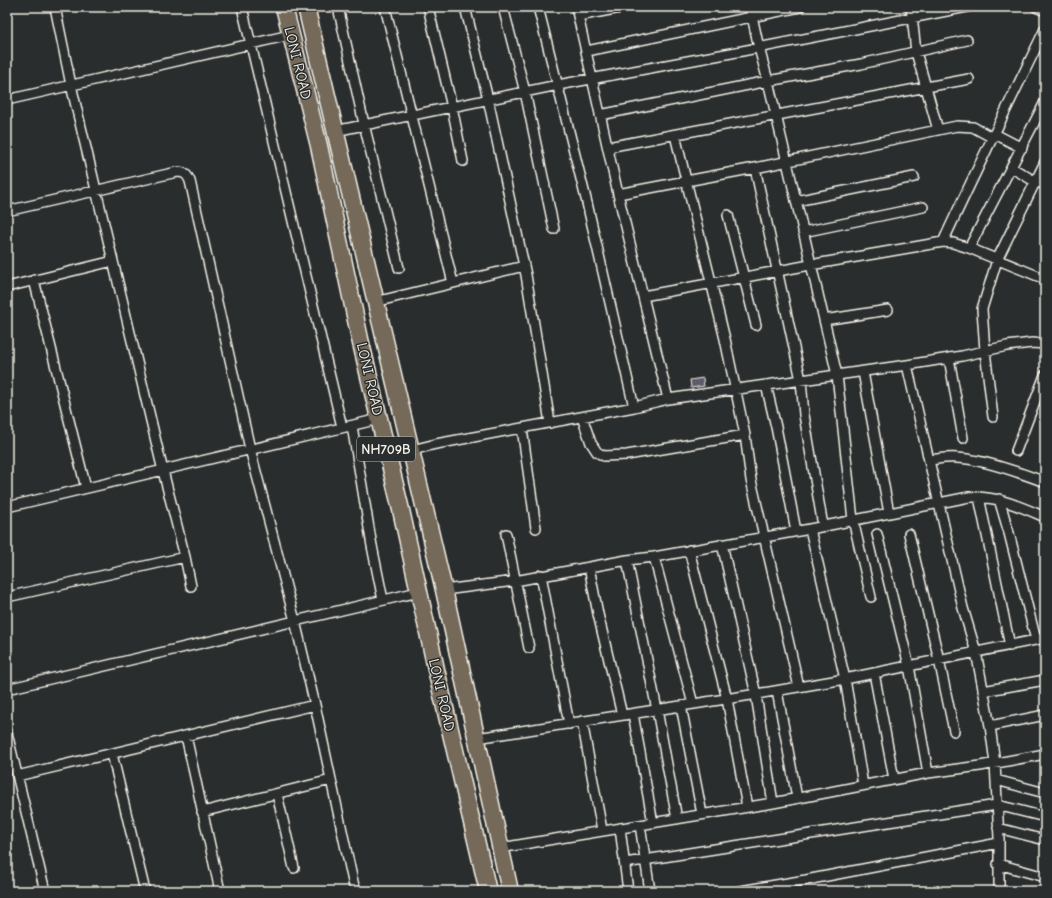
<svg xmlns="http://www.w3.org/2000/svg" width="1052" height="898" font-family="'Comic Neue',sans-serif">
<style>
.building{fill:#615a6b;stroke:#f4f1e8}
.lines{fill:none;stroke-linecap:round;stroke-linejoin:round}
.minor-casing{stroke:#f4f1e8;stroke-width:12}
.trunk-casing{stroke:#f4f1e8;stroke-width:19}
.minor{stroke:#2a2d2e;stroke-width:9}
.trunk{stroke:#746a5a;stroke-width:16}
.labels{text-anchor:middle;stroke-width:3;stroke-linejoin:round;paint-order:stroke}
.shield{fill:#2a2d2e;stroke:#b7b6b0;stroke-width:1}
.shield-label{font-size:14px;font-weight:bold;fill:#f4f1e8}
.street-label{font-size:15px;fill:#f4f1e8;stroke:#2a2d2e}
</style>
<rect width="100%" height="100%" fill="#2a2d2e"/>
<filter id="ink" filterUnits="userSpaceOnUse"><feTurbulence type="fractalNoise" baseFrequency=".025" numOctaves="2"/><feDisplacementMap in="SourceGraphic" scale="8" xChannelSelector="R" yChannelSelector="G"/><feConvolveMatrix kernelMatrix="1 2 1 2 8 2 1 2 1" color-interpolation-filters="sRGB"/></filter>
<g filter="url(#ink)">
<path class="building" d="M 703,378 L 704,386 L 691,388 L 690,380 Z"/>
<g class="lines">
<defs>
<path id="minor" d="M 55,7 L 71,85 L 163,471 L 185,557 L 191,586
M 242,7 L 342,427
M 338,7 L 364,124 L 399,268
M 385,7 L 453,283
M 428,7 L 452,107 L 463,161
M 465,7 L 488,99 L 526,275 L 550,423
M 503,7 L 525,92 L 554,229
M 538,7 L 587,203 L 634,407
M 576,7 L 618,194 L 668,399
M 750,7 L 759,48 L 768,81 L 837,375 L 853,520 L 871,597
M 911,7 L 916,52 L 938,130
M 1036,7 L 1045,11
M 578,16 L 626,7
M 587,51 L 800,7
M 7,100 L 290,35
M 600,115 L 768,81 L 861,64 L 967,40
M 335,131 L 558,85 L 742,51 L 967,7
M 995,134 L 1022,148
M 675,135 L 725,339 L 745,435 L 751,480 L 799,687
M 608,147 L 969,79
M 755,168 L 801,380 L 804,415 L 823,526
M 1012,168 L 1036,182 L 1045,184
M 618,194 L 755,168 L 957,126 L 973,127 L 993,138
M 796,201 L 914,177
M 7,211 L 177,172 C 184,172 187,174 190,181 L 250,449 L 295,621 L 315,705 L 355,891
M 728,215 L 756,325
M 803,232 L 923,207
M 943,242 C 976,170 1011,100 1045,29
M 969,248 L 1045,102
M 34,280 L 86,488
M 7,287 L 113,261
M 643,296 L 810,265 L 943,242 L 953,243 L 969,248 L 1045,279
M 375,302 L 524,266
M 824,320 L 888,310
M 949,358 L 963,438
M 907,365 L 963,608 L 976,652 L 990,726 L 995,763 L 999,838 L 999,891
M 863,372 L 889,513
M 766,385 L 776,427 L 796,531
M 582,417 L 591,443 L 597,452 L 604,456 L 627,455 L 745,435
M 993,417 L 985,351 L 982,309 L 997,260 L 1045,162
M 352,426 L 372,546 L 383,600
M 522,428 L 536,528
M 412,450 L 436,444 L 634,407 L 668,399 L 907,365 L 962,356 L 1007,346 L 1032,343 L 1045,344
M 1016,451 L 1045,375
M 929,460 C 938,459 948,457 957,458 C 982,459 1021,473 1045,482
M 979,497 L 1010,646
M 999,499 L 1009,533 L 1036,640
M 7,507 L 379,419
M 810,529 L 845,679 L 863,785
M 506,534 L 529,648
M 877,534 L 909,666 L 928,773
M 909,534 L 939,660 L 954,731
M 722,544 L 756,695 L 773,803
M 689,550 L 727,699 L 747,807
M 654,557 L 693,704
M 627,560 L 657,710 L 677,819
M 589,567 L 598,614 L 622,715
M 541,575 L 569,724
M 444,590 L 515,581 L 627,560 L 654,557 L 810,529 L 969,497 C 998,496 1019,506 1045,517
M 7,597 L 185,557
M 874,673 L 894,779
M 7,689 L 418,592
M 777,691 L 797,798
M 983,691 L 1045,680
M 681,706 L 702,814
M 633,714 L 653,823
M 582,721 L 602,830
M 990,726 L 1045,715
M 7,733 L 45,891
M 186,736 L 220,891
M 477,738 L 751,695 L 845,679 L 1045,638
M 112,754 L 145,891
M 17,776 L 315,705
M 996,780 L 1045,793
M 277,794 L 294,868
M 202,812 L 331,780
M 640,825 L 650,891
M 620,828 L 628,891
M 998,828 L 1045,840
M 500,848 L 773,803 L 928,773 L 980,766 L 1045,754
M 625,863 L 997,805 L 1045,817
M 998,864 L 1045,877
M 740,891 L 806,880 L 999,843"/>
<path id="trunk" d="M 284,7 L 319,146 L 360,339 L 401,510 L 438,678 L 488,891
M 306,7 L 444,590 L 510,891"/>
</defs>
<use href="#minor" class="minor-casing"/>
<use href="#trunk" class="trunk-casing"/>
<use href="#minor" class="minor"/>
<use href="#trunk" class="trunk"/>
</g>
</g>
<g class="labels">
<rect class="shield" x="357" y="437" width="58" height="24" rx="3"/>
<g class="shield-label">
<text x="386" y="454">NH709B</text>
</g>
<g class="street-label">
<text transform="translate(298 63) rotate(76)" y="5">LONI ROAD</text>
<text transform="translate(370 379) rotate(77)" y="5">LONI ROAD</text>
<text transform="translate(442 695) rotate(77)" y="5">LONI ROAD</text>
</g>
</g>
<rect width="1052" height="898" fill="none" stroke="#2a2d2e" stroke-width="24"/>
<rect x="12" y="12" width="1028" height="874" fill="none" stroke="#f4f1e8" stroke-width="1.5" filter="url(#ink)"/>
</svg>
